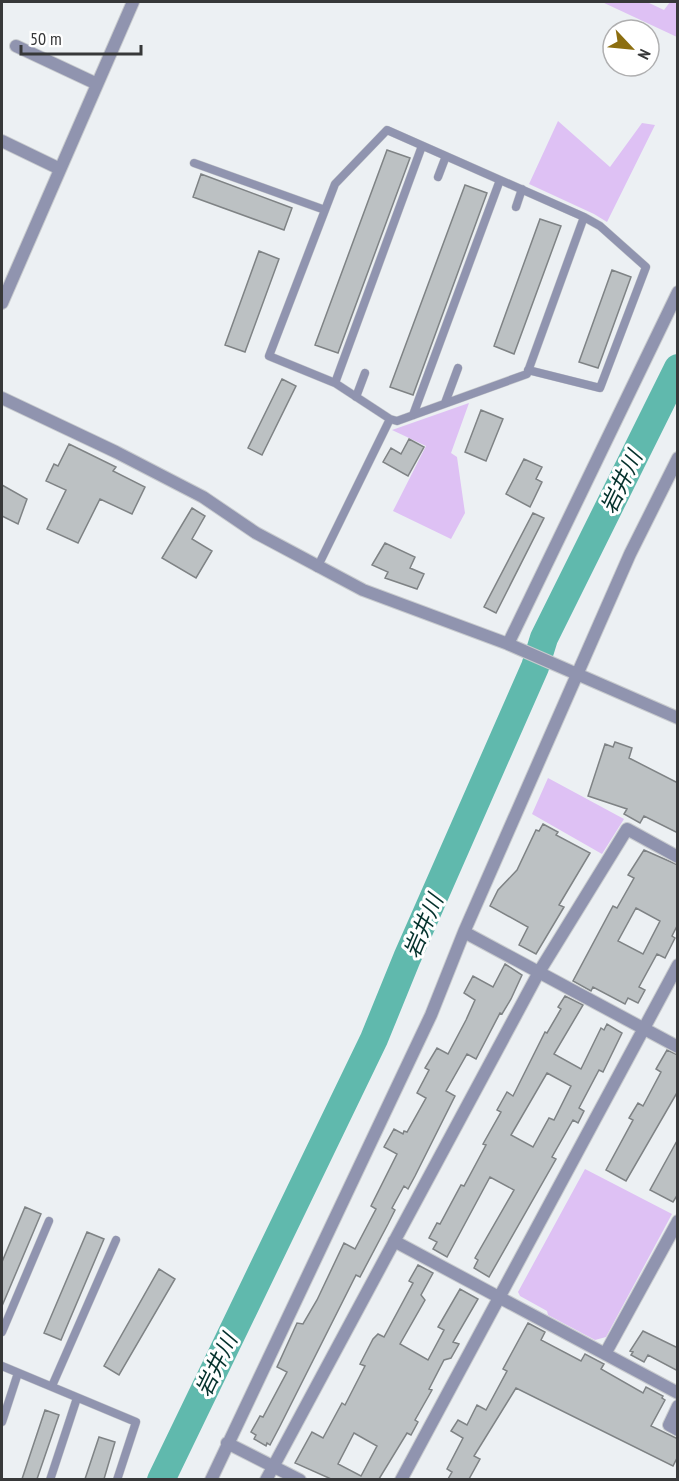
<svg xmlns="http://www.w3.org/2000/svg" width="679" height="1481" font-family="'PT Sans Narrow','Noto Sans JP',sans-serif">
<style>
.green{fill:#dec1f4}
.lines{fill:none;stroke-linecap:round;stroke-linejoin:round}
.river{stroke:#60b9ad;stroke-width:28}
.building{fill:#bcc1c3;stroke:#7f8385;stroke-width:1.5;fill-rule:evenodd}
.service-casing{stroke:#c8cbce;stroke-width:9}
.minor-casing{stroke:#c8cbce;stroke-width:14}
.service{stroke:#9094af;stroke-width:8}
.minor{stroke:#9094af;stroke-width:12}
.labels{text-anchor:middle;stroke-width:6;stroke-linejoin:round;paint-order:stroke}
.water-label{font-size:22px;font-style:italic;fill:#04312c;stroke:#fff}
</style>
<rect width="100%" height="100%" fill="#ecf0f3"/>
<path class="green" d="M 602,2 L 647,2 L 664,10 L 670,2 L 677,2 L 677,37 Z
M 558,121 L 610,167 L 642,123 L 655,125 L 607,222 L 594,214 L 529,184 Z
M 469,403 L 451,453 L 457,457 L 465,513 L 451,539 L 393,511 L 426,446 L 392,430 Z
M 548,778 L 624,819 L 602,854 L 532,814 Z
M 585,1169 L 672,1214 L 606,1337 L 595,1340 L 548,1315 L 547,1311 L 520,1296 L 518,1292 Z"/>
<g class="lines">
<path class="river" d="M 161,1480 L 374,1039 L 407,958 L 535,667 L 544,638 L 678,368"/>
</g>
<path class="building" d="M 387,150 L 410,158 L 338,353 L 315,345 Z
M 201,174 L 292,208 L 284,230 L 193,197 Z
M 465,185 L 487,193 L 413,395 L 390,387 Z
M 540,219 L 561,226 L 514,354 L 494,346 Z
M 259,251 L 279,259 L 245,352 L 225,345 Z
M 612,270 L 631,277 L 598,368 L 579,362 Z
M 282,379 L 296,386 L 262,455 L 248,448 Z
M 481,410 L 503,419 L 486,461 L 465,452 Z
M 409,439 L 424,447 L 408,476 L 383,462 L 391,448 L 401,454 Z
M 69,444 L 116,467 L 113,471 L 145,487 L 132,514 L 100,499 L 78,543 L 47,529 L 66,490 L 46,481 L 54,464 L 58,466 Z
M 524,459 L 542,467 L 536,479 L 542,482 L 530,507 L 506,494 Z
M 2,485 L 27,499 L 18,524 L 2,516 Z
M 192,508 L 205,516 L 192,539 L 212,551 L 196,578 L 162,558 Z
M 533,513 L 544,518 L 496,613 L 484,607 Z
M 385,543 L 415,557 L 410,568 L 424,574 L 417,589 L 385,578 L 388,572 L 372,565 Z
M 615,742 L 632,748 L 629,758 L 678,783 L 678,833 L 644,816 L 640,823 L 624,814 L 627,809 L 588,796 L 605,744 L 613,747 Z
M 543,824 L 558,832 L 556,835 L 590,853 L 559,905 L 564,907 L 536,954 L 519,945 L 528,927 L 490,906 L 498,890 L 517,870 L 536,830 L 539,831 Z
M 644,850 L 678,865 L 678,924 L 672,936 L 675,938 L 665,958 L 657,954 L 639,987 L 645,990 L 638,1003 L 628,998 L 625,1004 L 593,987 L 591,991 L 573,981 L 613,906 L 617,908 L 634,878 L 628,875 ZM 636,908 L 660,921 L 643,954 L 618,941 Z
M 505,964 L 522,975 L 511,999 L 502,1014 L 500,1013 L 476,1059 L 467,1054 L 446,1091 L 455,1096 L 415,1176 L 408,1189 L 404,1186 L 392,1208 L 395,1210 L 388,1224 L 360,1277 L 356,1275 L 280,1426 L 270,1445 L 267,1443 L 266,1446 L 254,1439 L 256,1435 L 251,1432 L 260,1416 L 263,1417 L 287,1372 L 277,1367 L 297,1323 L 303,1324 L 317,1300 L 344,1243 L 355,1249 L 376,1209 L 371,1206 L 397,1154 L 384,1147 L 394,1129 L 403,1134 L 404,1131 L 407,1132 L 426,1098 L 417,1093 L 429,1070 L 425,1068 L 437,1048 L 448,1054 L 466,1020 L 475,1000 L 464,993 L 473,976 L 493,987 Z
M 565,996 L 583,1005 L 554,1054 L 581,1069 L 601,1028 L 604,1030 L 607,1024 L 622,1033 L 603,1072 L 599,1070 L 579,1108 L 584,1111 L 578,1123 L 573,1120 L 552,1157 L 556,1159 L 489,1277 L 474,1268 L 478,1260 L 475,1258 L 514,1190 L 490,1177 L 447,1257 L 433,1249 L 437,1242 L 429,1238 L 437,1223 L 440,1224 L 461,1185 L 464,1186 L 486,1145 L 483,1144 L 501,1112 L 497,1110 L 507,1092 L 513,1096 L 545,1032 L 547,1033 L 561,1009 L 558,1007 ZM 547,1073 L 571,1086 L 554,1120 L 549,1118 L 533,1147 L 511,1135 Z
M 667,1050 L 678,1055 L 678,1091 L 626,1181 L 606,1170 L 633,1120 L 629,1118 L 638,1103 L 643,1106 L 661,1072 L 656,1069 Z
M 678,1139 L 678,1194 L 673,1202 L 650,1190 Z
M 25,1207 L 41,1214 L 2,1306 L 2,1262 Z
M 87,1232 L 104,1239 L 61,1340 L 44,1333 Z
M 418,1265 L 433,1273 L 421,1295 L 425,1300 L 400,1344 L 428,1360 L 444,1330 L 438,1327 L 460,1289 L 478,1299 L 453,1342 L 459,1344 L 451,1358 L 444,1360 L 429,1389 L 432,1390 L 415,1420 L 418,1422 L 411,1435 L 407,1433 L 379,1479 L 331,1479 L 295,1463 L 312,1432 L 323,1438 L 342,1403 L 345,1405 L 365,1366 L 360,1364 L 373,1339 L 378,1334 L 384,1337 L 413,1283 L 409,1281 ZM 354,1433 L 377,1446 L 361,1476 L 338,1464 Z
M 159,1269 L 175,1279 L 119,1375 L 104,1366 Z
M 528,1323 L 545,1332 L 541,1340 L 581,1361 L 585,1354 L 604,1364 L 601,1369 L 643,1393 L 646,1387 L 663,1396 L 662,1398 L 665,1400 L 651,1426 L 678,1439 L 678,1456 L 673,1466 L 516,1388 L 474,1456 L 480,1459 L 469,1479 L 448,1479 L 452,1472 L 447,1469 L 463,1438 L 451,1431 L 458,1420 L 467,1425 L 477,1405 L 486,1410 L 507,1371 L 503,1369 Z
M 643,1331 L 678,1348 L 678,1371 L 648,1355 L 644,1362 L 631,1355 L 633,1352 L 630,1351 Z
M 45,1410 L 59,1415 L 37,1479 L 22,1479 Z
M 99,1437 L 115,1442 L 104,1479 L 85,1479 Z"/>
<g class="lines">
<defs>
<path id="service" d="M 387,130 L 584,217 L 527,374 L 397,421 L 390,419 L 335,383 L 269,356 L 335,184 Z
M 194,163 L 325,210
M 438,177 L 446,156
M 516,207 L 522,189
M 528,370 L 600,388 L 646,267 L 600,226 L 584,217
M 335,383 L 422,146
M 356,397 L 365,373
M 445,403 L 458,368
M 413,415 L 500,180
M 317,568 L 390,419
M 2,1332 L 49,1221
M 2,1366 L 136,1422 L 117,1480
M 52,1386 L 116,1240
M 2,1422 L 18,1373
M 50,1480 L 77,1398"/>
<path id="minor" d="M 16,46 L 97,84
M 2,141 L 60,169
M 2,303 L 133,2
M 2,398 L 116,452 L 203,497 L 256,533 L 363,590 L 508,644 L 678,718
M 508,644 L 678,292
M 464,932 L 678,1047
M 394,1241 L 678,1393
M 605,1354 L 678,1221
M 678,1406 L 669,1425 L 678,1430
M 227,1443 L 300,1480
M 211,1480 L 431,1015 L 464,932 L 630,554 L 678,458
M 266,1480 L 539,972 L 627,829 L 678,857
M 401,1480 L 678,965"/>
</defs>
<use href="#service" class="service-casing"/>
<use href="#minor" class="minor-casing"/>
<use href="#service" class="service"/>
<use href="#minor" class="minor"/>
</g>
<g class="labels">
<g class="water-label">
<text transform="translate(621 482) rotate(-64)" y="8">岩井川</text>
<text transform="translate(423 926) rotate(-67)" y="8">岩井川</text>
<text transform="translate(216 1365) rotate(-64)" y="8">岩井川</text>
</g>
</g>
<rect width="679" height="1481" fill="none" stroke="#373839" stroke-width="6"/>
<g transform="translate(631 48) rotate(116)"><circle r="28" fill="#ffffff" stroke="#afafb0" stroke-width="1.5"/>
<path d="M0-4.5L10 22L0 15L-10 22Z" fill="#8c6e10"/>
<text y="-9" font-size="16" font-weight="bold" text-anchor="middle" fill="#373839">N</text>
</g>
<path d="M21 45v9h120v-9" fill="none" stroke="#373839" stroke-width="3"/>
<text x="30" y="45" font-size="18" fill="#373839" stroke="#ffffff" stroke-width="4.5" paint-order="stroke">50 m</text>
</svg>
